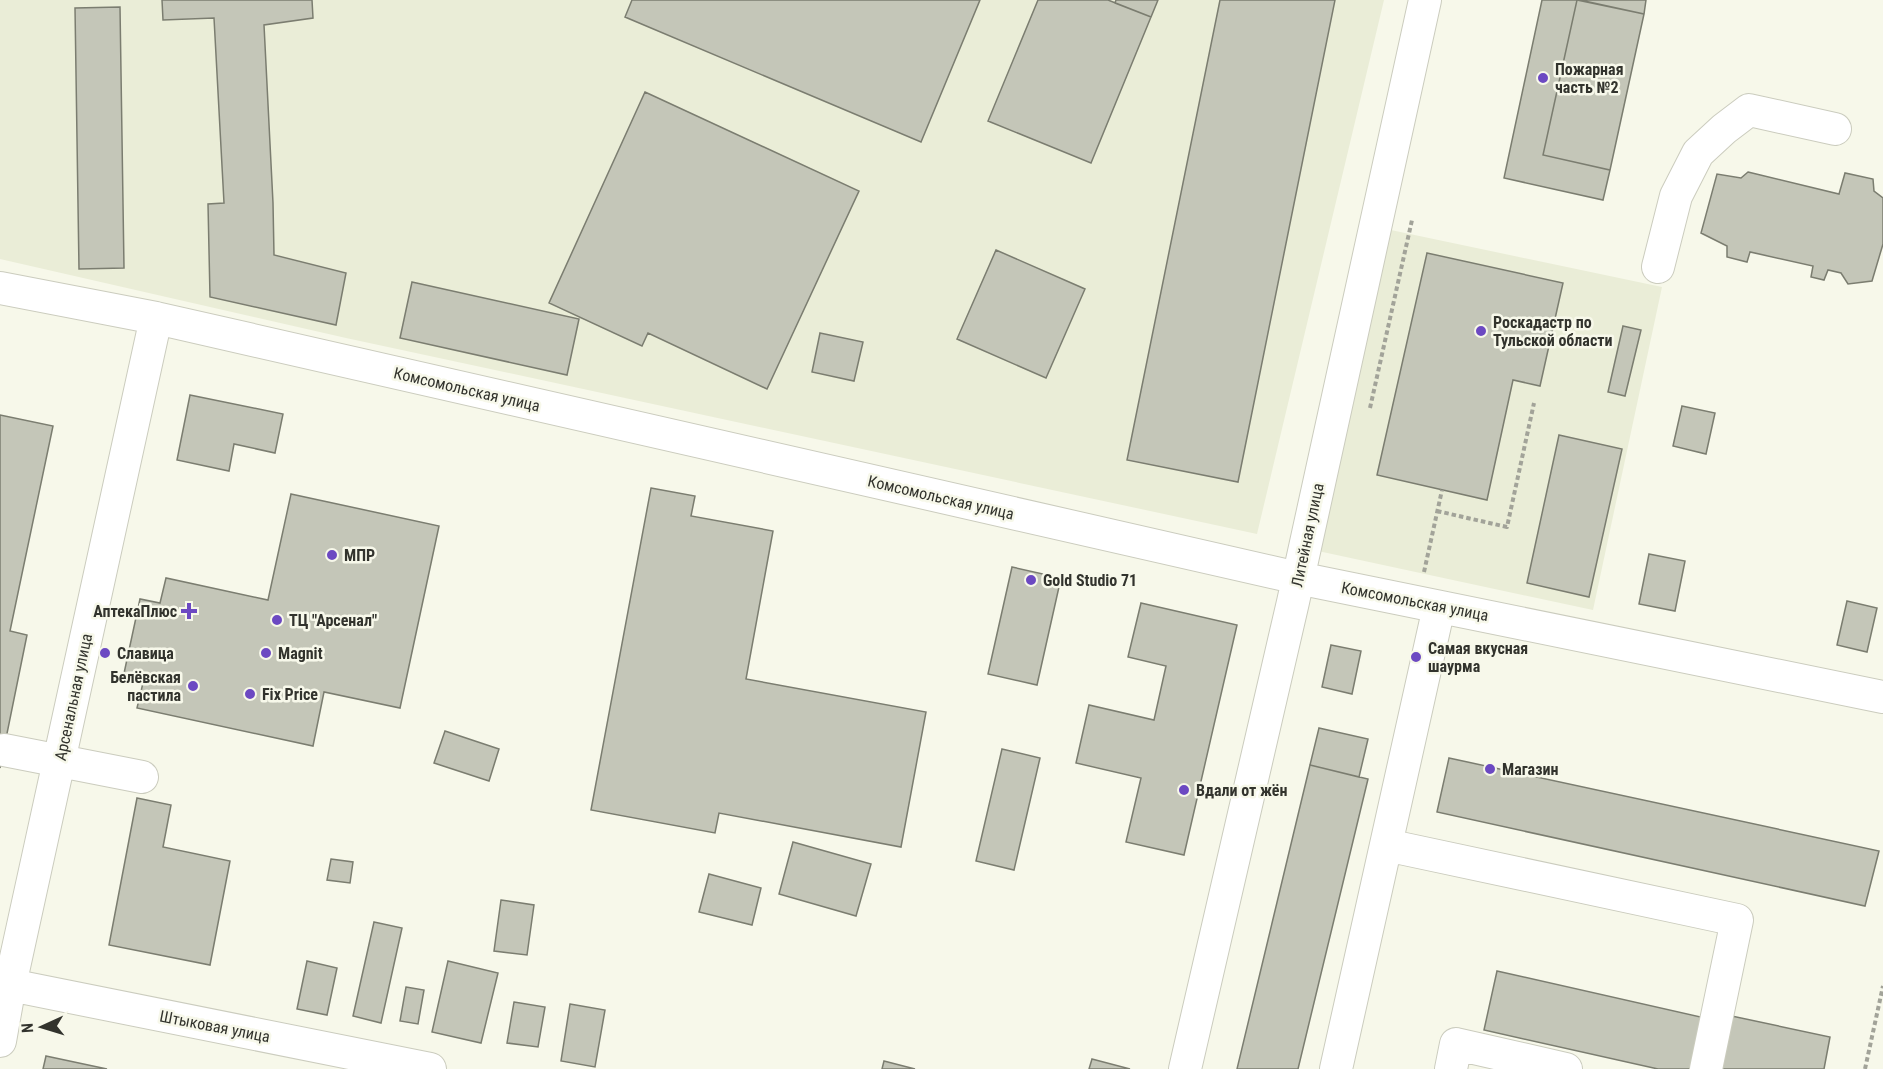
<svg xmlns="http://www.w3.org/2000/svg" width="1883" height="1069" font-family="'Roboto Condensed',sans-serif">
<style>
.built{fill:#eaedd7}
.building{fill:#c4c6b8;stroke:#7b7d70;stroke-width:1.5}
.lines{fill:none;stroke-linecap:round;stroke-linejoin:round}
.minor-casing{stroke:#cbccbe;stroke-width:34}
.path{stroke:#a2a399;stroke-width:4;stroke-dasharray:4.5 3;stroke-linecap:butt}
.minor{stroke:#fff;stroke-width:32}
.poi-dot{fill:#6c49c2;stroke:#f7f8ea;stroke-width:2}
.labels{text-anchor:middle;stroke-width:5;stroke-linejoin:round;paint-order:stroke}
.poi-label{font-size:16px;font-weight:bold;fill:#32332d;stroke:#f7f8ea;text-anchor:start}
.street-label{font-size:16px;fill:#32332d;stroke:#f7f8ea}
</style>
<rect width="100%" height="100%" fill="#f7f8ea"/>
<path class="built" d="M 0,0 L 1384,0 L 1257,534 L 346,338 L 0,259 Z
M 1386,229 L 1662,287 L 1593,610 L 1318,551 Z"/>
<path class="building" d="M 162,0 L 312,0 L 313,18 L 264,25 L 273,203 L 274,255 L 346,273 L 336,325 L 210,297 L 208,204 L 224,203 L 214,18 L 163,20 Z
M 632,0 L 980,0 L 921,142 L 625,17 Z
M 1038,0 L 1108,0 L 1151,17 L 1091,163 L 988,121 Z
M 1116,0 L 1158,0 L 1151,17 L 1115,3 Z
M 1220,0 L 1335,0 L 1238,482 L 1127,460 Z
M 1542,0 L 1577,0 L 1543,155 L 1610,170 L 1603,200 L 1504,178 Z
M 1577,0 L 1644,14 L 1610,170 L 1543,155 Z
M 1580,0 L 1646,0 L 1644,14 Z
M 120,7 L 124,268 L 79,269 L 75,8 Z
M 645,92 L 859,191 L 767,389 L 648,333 L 642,346 L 549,303 Z
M 1748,172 L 1839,194 L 1845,173 L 1873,179 L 1874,191 L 1883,198 L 1883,244 L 1872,281 L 1848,284 L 1841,273 L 1828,270 L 1824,280 L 1811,277 L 1813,266 L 1750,252 L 1747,262 L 1727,257 L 1727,246 L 1701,233 L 1717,174 L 1741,178 Z
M 996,250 L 1085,289 L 1046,378 L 957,339 Z
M 1427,253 L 1563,283 L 1540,386 L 1513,380 L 1487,500 L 1377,475 Z
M 412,282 L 579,319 L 567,375 L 400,338 Z
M 1623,326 L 1641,330 L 1625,396 L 1608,392 Z
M 820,333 L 863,342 L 854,381 L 812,372 Z
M 190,395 L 283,414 L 275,453 L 234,444 L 229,471 L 177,460 Z
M 1682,406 L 1715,413 L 1706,454 L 1673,446 Z
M 0,415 L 53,426 L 10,631 L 27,635 L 0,768 Z
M 1559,435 L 1622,449 L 1589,597 L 1527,583 Z
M 651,488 L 695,496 L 691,516 L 773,531 L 746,679 L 926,712 L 901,847 L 719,813 L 715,833 L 591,810 Z
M 291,494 L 439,526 L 400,708 L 324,692 L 313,746 L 137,708 L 143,683 L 123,678 L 140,599 L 160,603 L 166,578 L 268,600 Z
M 1649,554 L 1685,561 L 1675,611 L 1639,604 Z
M 1012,567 L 1061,578 L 1037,685 L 988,674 Z
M 1847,601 L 1877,608 L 1867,652 L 1837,645 Z
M 1141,603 L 1237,625 L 1184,855 L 1126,842 L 1141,778 L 1076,763 L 1089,705 L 1154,720 L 1166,666 L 1128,657 Z
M 1331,645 L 1361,651 L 1352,694 L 1322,687 Z
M 1319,728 L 1368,739 L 1359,777 L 1310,765 Z
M 445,731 L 499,749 L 489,781 L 434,763 Z
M 1002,749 L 1040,758 L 1014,870 L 976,861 Z
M 1449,758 L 1879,851 L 1865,906 L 1437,812 Z
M 1310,765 L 1368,779 L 1298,1069 L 1237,1069 Z
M 137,798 L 171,805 L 163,847 L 230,861 L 210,965 L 109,945 Z
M 793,842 L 871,864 L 856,916 L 779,894 Z
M 331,859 L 353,862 L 350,883 L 327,880 Z
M 709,874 L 761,888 L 752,925 L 699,912 Z
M 501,900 L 534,905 L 527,955 L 494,951 Z
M 374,922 L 402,928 L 381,1023 L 353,1016 Z
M 307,961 L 337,968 L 327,1015 L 297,1009 Z
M 448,961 L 498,973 L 481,1043 L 432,1032 Z
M 1497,971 L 1705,1018 L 1693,1069 L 1658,1069 L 1484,1030 Z
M 406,987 L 424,990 L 418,1024 L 400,1021 Z
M 514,1002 L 545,1007 L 538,1047 L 507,1043 Z
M 570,1004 L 605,1010 L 595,1067 L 561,1061 Z
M 1727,1015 L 1830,1037 L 1824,1069 L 1716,1069 Z
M 46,1056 L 107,1069 L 43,1069 Z
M 1092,1059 L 1130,1069 L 1089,1069 Z
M 884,1061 L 915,1069 L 882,1069 Z"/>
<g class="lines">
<defs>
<path id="minor" d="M 1658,267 L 1676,196 L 1698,153 L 1724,129 L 1749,110 L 1835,129
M 0,288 L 156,318 L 1298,578 L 1883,697
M 4,750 L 142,777
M 1386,845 L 1737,920 L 1706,1069
M 0,983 L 430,1069
M 0,1041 L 10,985 L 156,318
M 1185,1069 L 1293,602 L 1425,0
M 1336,1069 L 1439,607
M 1451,1069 L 1456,1044 L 1566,1069"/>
</defs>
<use href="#minor" class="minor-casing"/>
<path class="path" d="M 1370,408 L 1412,220
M 1437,511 L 1507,527 L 1534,403
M 1424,572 L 1442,490
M 1865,1069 L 1883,986"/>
<use href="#minor" class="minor"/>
</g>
<g class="poi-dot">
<circle cx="1543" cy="78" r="6"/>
<circle cx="1481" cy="331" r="6"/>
<circle cx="332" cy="555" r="6"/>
<circle cx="1031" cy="580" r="6"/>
<path d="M186 602h6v6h6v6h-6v6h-6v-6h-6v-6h6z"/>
<circle cx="277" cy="620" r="6"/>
<circle cx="105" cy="653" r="6"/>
<circle cx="266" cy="653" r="6"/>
<circle cx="1416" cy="657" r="6"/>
<circle cx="193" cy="686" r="6"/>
<circle cx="250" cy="694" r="6"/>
<circle cx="1490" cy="769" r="6"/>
<circle cx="1184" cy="790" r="6"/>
</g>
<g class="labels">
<g class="poi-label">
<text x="1555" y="75">Пожарная<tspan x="1555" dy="18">часть №2</tspan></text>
<text x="1493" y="328">Роскадастр по<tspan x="1493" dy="18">Тульской области</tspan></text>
<text x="344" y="561">МПР</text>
<text x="1043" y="586">Gold Studio 71</text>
<text x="177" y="617" text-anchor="end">АптекаПлюс</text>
<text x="289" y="626">ТЦ "Арсенал"</text>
<text x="1428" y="654">Самая вкусная<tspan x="1428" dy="18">шаурма</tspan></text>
<text x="117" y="659">Славица</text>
<text x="278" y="659">Magnit</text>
<text x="181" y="683" text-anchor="end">Белёвская<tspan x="181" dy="18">пастила</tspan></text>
<text x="262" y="700">Fix Price</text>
<text x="1502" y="775">Магазин</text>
<text x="1196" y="796">Вдали от жён</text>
</g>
<g class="street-label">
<text transform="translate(467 389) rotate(13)" y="6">Комсомольская улица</text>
<text transform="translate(941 497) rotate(13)" y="6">Комсомольская улица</text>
<text transform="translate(1307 535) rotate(-78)" y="6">Литейная улица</text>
<text transform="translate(1415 601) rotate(11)" y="6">Комсомольская улица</text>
<text transform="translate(73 697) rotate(-78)" y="6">Арсенальная улица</text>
<text transform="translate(215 1026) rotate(11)" y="6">Штыковая улица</text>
</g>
</g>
<g transform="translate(42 1027) rotate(266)" stroke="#f7f8ea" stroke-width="4.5" paint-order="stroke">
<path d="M0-4.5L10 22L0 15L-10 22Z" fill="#32332d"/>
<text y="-9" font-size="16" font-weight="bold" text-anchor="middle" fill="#32332d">N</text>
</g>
</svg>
